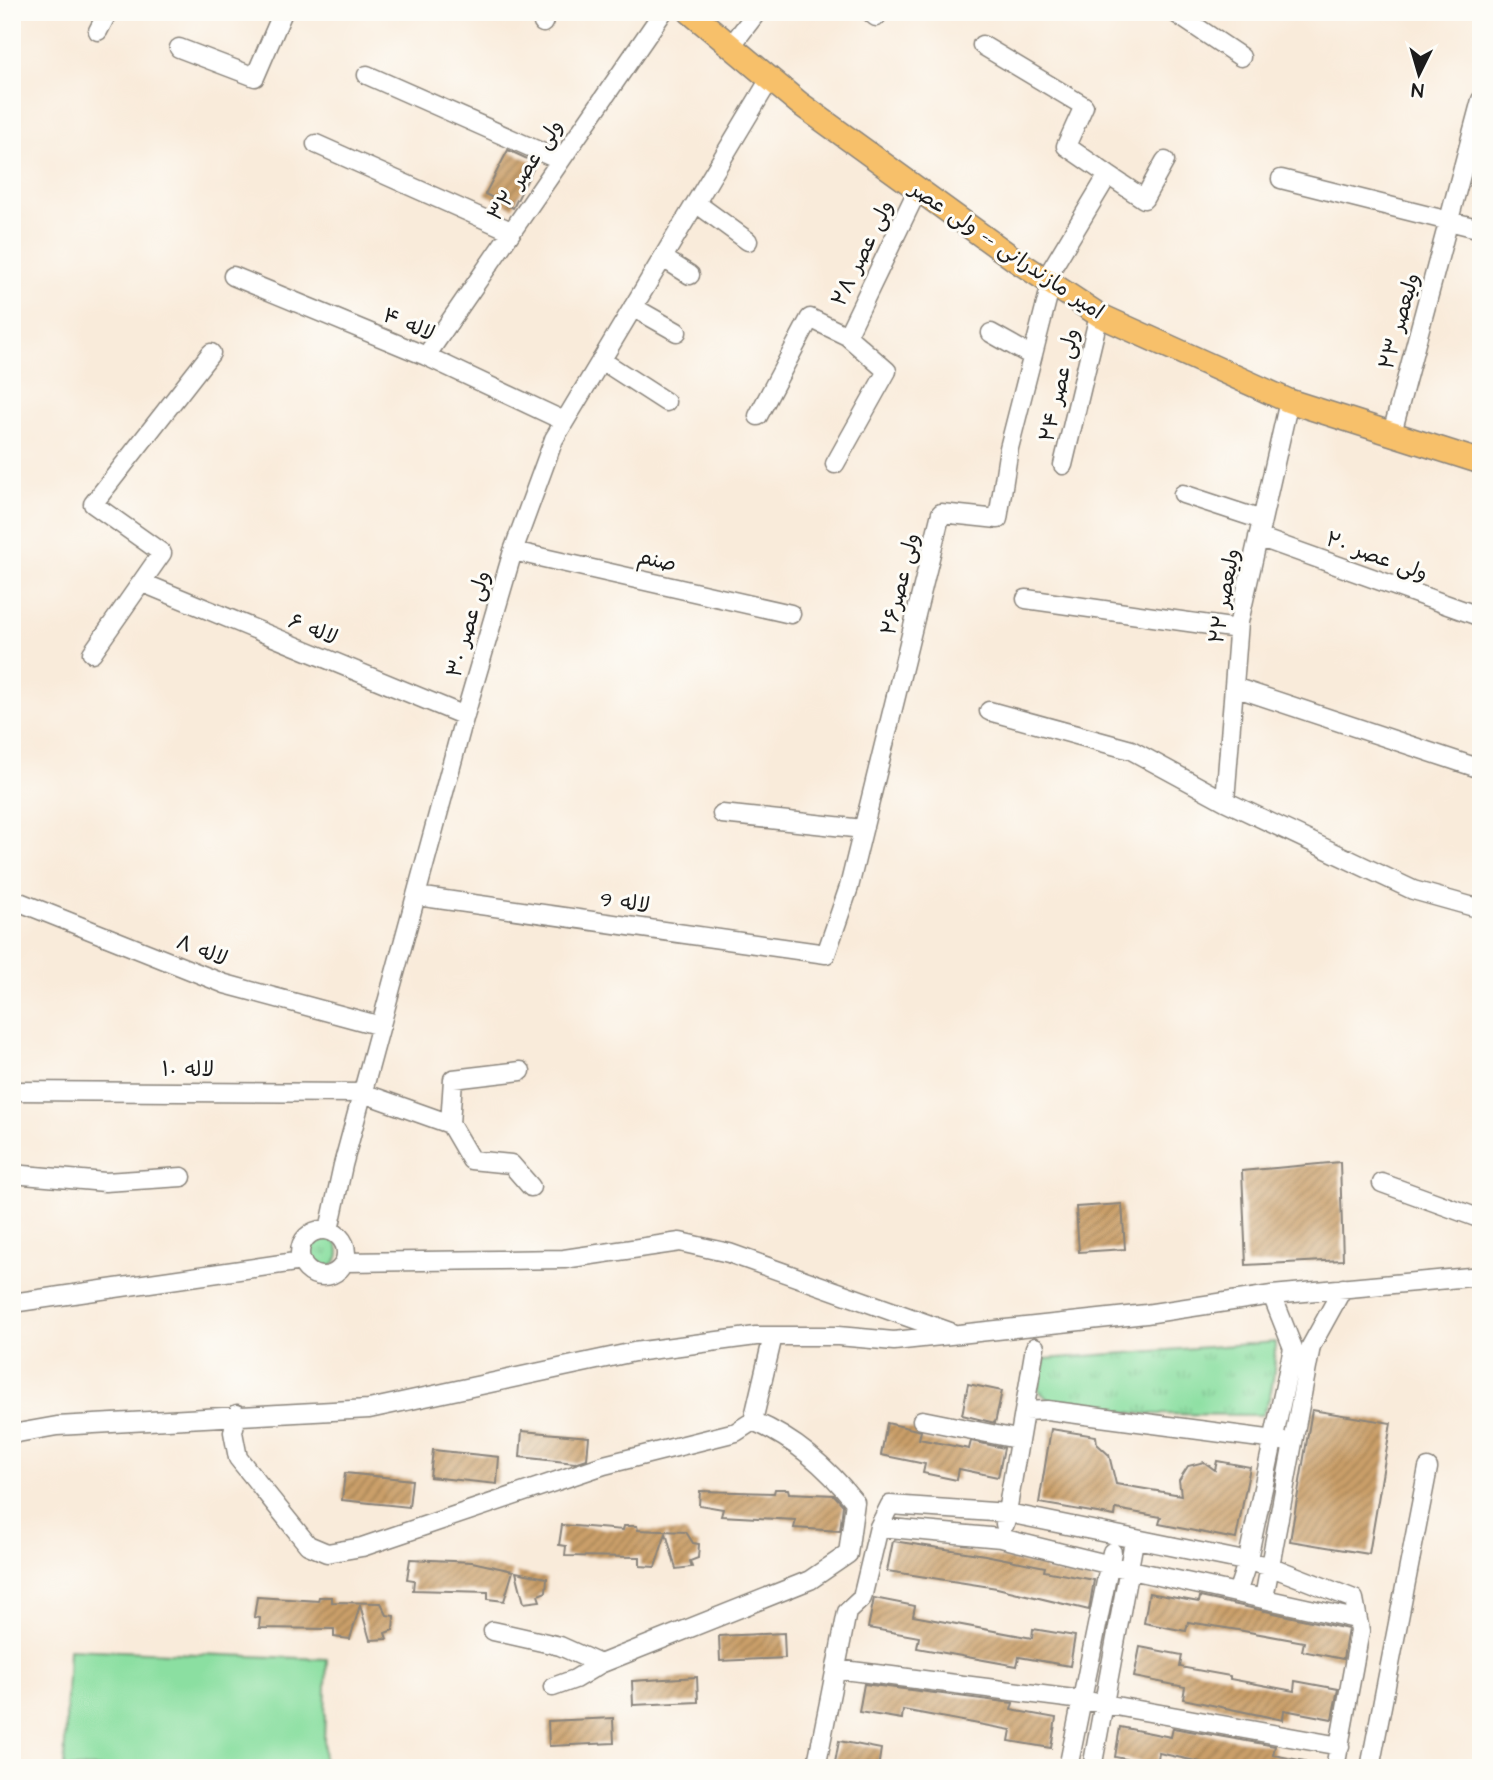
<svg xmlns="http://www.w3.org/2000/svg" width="1493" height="1780" font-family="'Architects Daughter','Playpen Sans Arabic',sans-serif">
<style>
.grass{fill:url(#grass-tufts);stroke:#547e5e;stroke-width:2}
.pitch{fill:#8bdfa1;stroke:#547e5e;stroke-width:2}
.building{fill:url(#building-hatch)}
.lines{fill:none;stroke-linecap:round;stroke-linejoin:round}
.minor-casing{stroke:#8a847b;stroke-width:21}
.major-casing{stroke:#8a847b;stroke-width:26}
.minor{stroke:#fff;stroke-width:18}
.major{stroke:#f7c06b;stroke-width:23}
.labels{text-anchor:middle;stroke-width:6;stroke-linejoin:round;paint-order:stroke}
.street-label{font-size:21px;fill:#1c1c1c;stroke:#fdfcf7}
</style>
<defs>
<pattern id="grass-tufts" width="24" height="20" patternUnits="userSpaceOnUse" patternTransform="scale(1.75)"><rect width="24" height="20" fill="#8bdfa1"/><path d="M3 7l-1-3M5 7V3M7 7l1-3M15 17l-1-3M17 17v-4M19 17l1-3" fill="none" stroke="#77bf8a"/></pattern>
<pattern id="building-hatch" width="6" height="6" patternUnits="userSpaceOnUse" patternTransform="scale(1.75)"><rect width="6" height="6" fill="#ca9f69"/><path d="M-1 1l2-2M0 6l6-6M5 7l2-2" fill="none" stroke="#a38156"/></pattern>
</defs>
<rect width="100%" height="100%" fill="#fdfcf7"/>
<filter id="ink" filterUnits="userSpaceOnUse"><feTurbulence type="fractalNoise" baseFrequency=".0143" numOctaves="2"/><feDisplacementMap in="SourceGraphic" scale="14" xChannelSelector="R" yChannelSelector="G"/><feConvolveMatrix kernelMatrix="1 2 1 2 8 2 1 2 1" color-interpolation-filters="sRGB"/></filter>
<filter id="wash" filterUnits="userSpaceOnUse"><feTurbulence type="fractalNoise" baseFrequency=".00686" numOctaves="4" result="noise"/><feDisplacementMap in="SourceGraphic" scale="28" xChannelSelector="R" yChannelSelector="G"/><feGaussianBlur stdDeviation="1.57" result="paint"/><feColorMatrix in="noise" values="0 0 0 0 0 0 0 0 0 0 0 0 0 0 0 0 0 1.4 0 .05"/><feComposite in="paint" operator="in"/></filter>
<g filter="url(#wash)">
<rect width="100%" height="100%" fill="#f9ebda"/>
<path class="grass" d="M309 1252a15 15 0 1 1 30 0a15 15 0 1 1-30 0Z
M 1275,1342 C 1275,1366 1274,1394 1262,1415 L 1143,1414 L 1052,1403 L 1038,1390 L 1045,1359 Z"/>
<path class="pitch" d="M 69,1649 L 327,1659 L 323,1768 L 64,1768 Z"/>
<g id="blocks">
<path class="building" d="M 508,150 L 536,163 L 513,208 L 485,194 Z
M 1340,1162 L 1343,1260 L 1246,1265 L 1242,1171 Z
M 1122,1204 L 1125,1249 L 1079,1252 L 1076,1207 Z
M 968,1384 L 1002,1391 L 995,1423 L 962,1415 Z
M 1312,1410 L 1391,1423 L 1369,1554 L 1290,1541 Z
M 887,1423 L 921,1431 L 919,1439 L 969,1449 L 971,1441 L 1004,1448 L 998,1477 L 959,1469 L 957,1480 L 923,1473 L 925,1464 L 881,1455 Z
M 1051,1429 L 1096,1436 L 1097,1444 L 1109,1455 L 1116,1484 L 1181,1495 L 1179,1480 L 1188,1466 L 1204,1462 L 1215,1470 L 1217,1461 L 1250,1467 L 1236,1539 L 1159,1524 L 1161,1517 L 1116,1509 L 1115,1516 L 1039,1503 Z
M 522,1431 L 589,1437 L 587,1459 L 575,1463 L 520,1457 Z
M 433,1450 L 499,1457 L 497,1484 L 430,1477 Z
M 345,1473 L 412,1480 L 409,1507 L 342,1500 Z
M 775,1489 L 788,1489 L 789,1493 L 834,1495 L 843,1505 L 840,1531 L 794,1528 L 796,1520 L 721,1516 L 723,1509 L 699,1505 L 700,1491 L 774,1493 Z
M 562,1525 L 623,1530 L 624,1526 L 637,1526 L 638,1530 L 686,1532 L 693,1543 L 699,1544 L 698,1558 L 690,1561 L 692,1567 L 676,1569 L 666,1533 L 655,1567 L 640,1566 L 640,1557 L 565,1556 L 566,1546 L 559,1545 Z
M 893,1541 L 985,1555 L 1045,1567 L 1044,1571 L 1094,1580 L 1089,1610 L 997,1588 L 887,1571 Z
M 410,1559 L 472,1562 L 513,1571 L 504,1601 L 488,1599 L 488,1592 L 413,1590 L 414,1580 L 407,1579 Z
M 516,1572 L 547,1578 L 546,1592 L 538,1595 L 540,1601 L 524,1603 Z
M 1149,1593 L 1199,1602 L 1200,1597 L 1348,1629 L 1343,1659 L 1302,1651 L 1304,1642 L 1238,1630 L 1188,1622 L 1186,1631 L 1144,1623 Z
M 257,1597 L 318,1601 L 319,1597 L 332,1597 L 332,1602 L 381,1603 L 387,1615 L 394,1616 L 393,1630 L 385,1633 L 387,1639 L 370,1640 L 360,1605 L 350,1639 L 334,1637 L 334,1629 L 259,1628 L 260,1618 L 254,1617 Z
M 874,1598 L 915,1606 L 913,1616 L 1032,1638 L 1033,1629 L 1075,1636 L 1070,1666 L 1019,1657 L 1017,1666 L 917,1648 L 919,1637 L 868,1628 Z
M 784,1633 L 785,1658 L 720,1661 L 719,1636 Z
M 1140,1647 L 1182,1655 L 1180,1667 L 1230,1676 L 1230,1679 L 1294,1691 L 1295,1681 L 1338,1689 L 1332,1719 L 1284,1710 L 1283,1720 L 1183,1699 L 1185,1687 L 1134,1677 Z
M 697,1677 L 698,1702 L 633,1705 L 632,1681 Z
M 864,1684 L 1013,1703 L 1011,1710 L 1056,1718 L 1051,1748 L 1009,1741 L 1011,1730 L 903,1710 L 902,1719 L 859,1712 Z
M 613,1718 L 614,1743 L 549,1746 L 548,1721 Z
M 1120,1727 L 1171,1737 L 1173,1728 L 1275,1746 L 1273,1755 L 1305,1761 L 1305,1768 L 1227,1768 L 1159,1753 L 1157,1765 L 1115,1757 Z
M 839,1741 L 881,1749 L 878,1768 L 834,1768 Z"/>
</g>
</g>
<g filter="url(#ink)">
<use href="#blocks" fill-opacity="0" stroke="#8a847b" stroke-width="2"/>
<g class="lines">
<defs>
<path id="minor" d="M 870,12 L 876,17 L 879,12
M 1174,12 L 1241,57
M 543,23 L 547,12
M 98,31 L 108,12
M 982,45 L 1084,106 L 1066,146 L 1108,175 L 1045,280
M 731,46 L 757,12
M 179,48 L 255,77 L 283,12
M 367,75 L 559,160
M 316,144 L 511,231
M 1108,175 L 1144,199 L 1165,161
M 1281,179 L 1481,229
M 696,203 L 748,241
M 663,258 L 690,275
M 233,276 L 426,356 L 564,421
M 633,307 L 677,332
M 991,333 L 1032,356
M 847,336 L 918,189
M 426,356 L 663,12
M 601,360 L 666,402
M 758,416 L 810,318 L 847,336 L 887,371 L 835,464
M 1392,433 L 1481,100
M 1063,465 L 1099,315
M 1183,494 L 1262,520
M 1258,537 L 1481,617
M 513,551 L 791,614
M 143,583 L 465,716
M 1026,599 L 1238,629
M 92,653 L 162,553 L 93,504 L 211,353
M 1234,687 L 1481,769
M 989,711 L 1131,750 L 1225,801 L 1413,890 L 1481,909
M 1225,801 L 1239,622 L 1289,401
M 722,814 L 863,829
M 417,896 L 826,954 L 849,887 L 941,513 L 998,519 L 1009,448 L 1051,284
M 12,899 L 225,984 L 381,1026
M 12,1091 L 363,1093 L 450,1124 L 471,1160 L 511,1164 L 531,1187
M 450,1124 L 453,1079 L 521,1071
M 12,1174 L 105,1182 L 182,1177
M 1382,1183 L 1481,1219
M 329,1230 L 343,1165 L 463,722 L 513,551 L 554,439 L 770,79
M300 1253a23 23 0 1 1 46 0a23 23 0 1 1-46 0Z
M 345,1262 L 564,1259 L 680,1242 L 729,1253 L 950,1332
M 12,1303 L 302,1261
M 1025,1411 L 1047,1410 L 1283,1441
M 237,1414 L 233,1432 L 238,1458 L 308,1545 L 327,1553 L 362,1547 L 604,1465 L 736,1432 L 753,1421 L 773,1336
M 922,1420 L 1017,1439
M 12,1434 L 57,1426 L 369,1409 L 634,1352 L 756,1336 L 838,1336 L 894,1341 L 1146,1314 L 1272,1295 L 1481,1276
M 1005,1524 L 1035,1347
M 879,1527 L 1001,1538 L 1131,1570 L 1356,1619
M 1237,1593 L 1247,1563 L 1293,1348 L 1272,1295
M 1264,1598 L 1311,1346 L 1343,1288
M 493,1631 L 560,1646 L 600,1664
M 836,1669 L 1082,1700 L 1340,1746
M 553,1687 L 575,1679 L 600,1664 L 810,1580 L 848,1554 L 855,1502 C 826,1466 795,1439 753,1421
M 816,1768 L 847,1612 L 862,1598 L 879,1527 L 890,1505 L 1008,1513 L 1269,1566 L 1354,1599 L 1360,1631 L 1335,1768
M 1068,1768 L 1112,1552
M 1092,1768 L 1134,1541
M 1370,1768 L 1428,1468"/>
<path id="major" d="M 690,12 L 799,103 L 1017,261 L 1099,315 L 1289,401 L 1481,462"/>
</defs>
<use href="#minor" class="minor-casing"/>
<use href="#major" class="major-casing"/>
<use href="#minor" class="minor"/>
<use href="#major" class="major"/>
</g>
</g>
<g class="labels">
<g class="street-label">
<text transform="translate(525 170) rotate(-56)" y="7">ولی عصر ۳۲</text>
<text transform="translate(1007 250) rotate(34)" y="7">امیر مازندرانی -- ولی عصر</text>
<text transform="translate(862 253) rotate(-64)" y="7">ولی عصر ۲۸</text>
<text transform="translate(1399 321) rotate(-74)" y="7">ولیعصر ۲۳</text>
<text transform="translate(409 324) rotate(23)" y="7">لاله ۴</text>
<text transform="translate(1059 385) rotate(-77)" y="7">ولی عصر ۲۴</text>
<text transform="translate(1377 556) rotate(20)" y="7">ولی عصر ۲۰</text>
<text transform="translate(657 560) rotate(13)" y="7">صنم</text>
<text transform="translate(900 584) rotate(-76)" y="7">ولی عصر۲۶</text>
<text transform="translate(1224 596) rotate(-80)" y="7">ولیعصر ۲۲</text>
<text transform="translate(468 624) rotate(-74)" y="7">ولی عصر ۳۰</text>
<text transform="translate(313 629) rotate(22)" y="7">لاله ۶</text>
<text transform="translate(625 902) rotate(8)" y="7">لاله 9</text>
<text transform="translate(202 950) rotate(21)" y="7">لاله ۸</text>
<text x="188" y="1076">لاله ۱۰</text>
</g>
</g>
<rect width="1493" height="1780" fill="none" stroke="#fdfcf7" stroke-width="42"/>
<g transform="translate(1419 74) rotate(185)" stroke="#fdfcf7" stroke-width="5" paint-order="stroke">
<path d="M0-5L12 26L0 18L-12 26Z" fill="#1c1c1c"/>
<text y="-10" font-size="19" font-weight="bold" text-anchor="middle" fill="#1c1c1c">N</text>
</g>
</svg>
